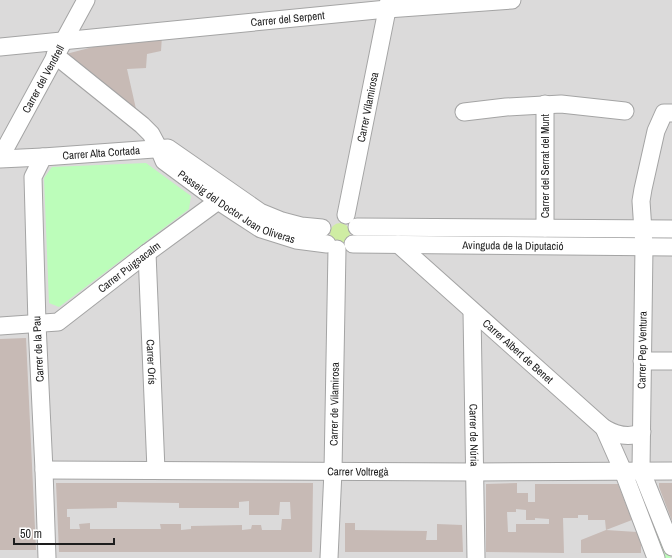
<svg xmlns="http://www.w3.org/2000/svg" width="672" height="558" font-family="'Archivo Narrow',sans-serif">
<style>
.residential{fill:#dbdada}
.grass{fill:#cfeda3}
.park{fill:#bcfdba}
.building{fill:#c7bab5;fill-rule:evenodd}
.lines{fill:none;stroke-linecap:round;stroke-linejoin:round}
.minor-casing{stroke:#a4a4a4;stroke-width:19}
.minor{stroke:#fff;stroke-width:17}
.labels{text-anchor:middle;stroke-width:3.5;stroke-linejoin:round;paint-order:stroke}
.street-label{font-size:11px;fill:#1d1d1d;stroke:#fff}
</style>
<rect width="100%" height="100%" fill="#efe9e2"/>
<path class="residential" d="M 0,0 L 672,0 L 672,558 L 0,558 Z"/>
<path class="grass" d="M330 233a10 10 0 1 1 20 0a10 10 0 1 1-20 0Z"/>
<path class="park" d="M 146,163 L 191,196 L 189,209 L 59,307 L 49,303 L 44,178 L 52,167 Z
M 633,480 L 639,481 L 671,558 L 662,558 Z"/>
<path class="building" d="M 162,36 L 161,51 L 147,54 L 146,68 L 127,69 L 136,109 L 66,54 L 120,40 Z
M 26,338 L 36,550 L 0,550 L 0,339 Z
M 56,483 L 313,483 L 312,552 L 59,552 ZM 249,501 L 249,515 L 279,515 L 280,502 L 290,502 L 291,519 L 282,519 L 281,530 L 262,530 L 261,525 L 252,525 L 251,529 L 242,530 L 242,525 L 191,526 L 191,529 L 181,530 L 181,524 L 160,524 L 161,529 L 90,529 L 90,523 L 79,524 L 80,529 L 70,529 L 70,517 L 67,517 L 67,509 L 117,508 L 117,502 L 179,503 L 179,508 L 239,508 L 239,502 Z
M 517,483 L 517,493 L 528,493 L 528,502 L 535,502 L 535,484 L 618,484 L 632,520 L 606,530 L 637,532 L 641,544 L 641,553 L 581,553 L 581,540 L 606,530 L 605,520 L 588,520 L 588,515 L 578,515 L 578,518 L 563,518 L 564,553 L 486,552 L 486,484 ZM 516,509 L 526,510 L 526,520 L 535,520 L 535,518 L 549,519 L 549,524 L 516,524 L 516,532 L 508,532 L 507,512 L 516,512 Z
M 659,483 L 672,483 L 672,521 L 659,487 Z
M 345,523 L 355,523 L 355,530 L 427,531 L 426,540 L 437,540 L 437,524 L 462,525 L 463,552 L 345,552 Z"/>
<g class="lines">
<defs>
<g id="minor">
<path id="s1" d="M 0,47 L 387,9 L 512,0"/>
<path id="s2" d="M 55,55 L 142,125 L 151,134 L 159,149 L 164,161 L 218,201 L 261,229 L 296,240 L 327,244"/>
<path d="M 545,104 L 545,228"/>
<path d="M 464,112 L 506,107 L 561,104 L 625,111"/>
<path d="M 672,113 L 664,113 L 656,131 L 643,189 L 641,201 L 644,246 L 641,470 L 672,547"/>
<path id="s3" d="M 0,158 L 86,0"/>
<path d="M 0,159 L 43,157"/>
<path id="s4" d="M 346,215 L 389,0"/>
<path d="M 357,227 L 672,229"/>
<path id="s5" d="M 353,244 L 672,247"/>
<path id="s6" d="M 398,244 L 604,428 L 623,471 L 656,558"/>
<path id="s7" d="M 147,253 L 156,470"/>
<path id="s8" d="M 472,311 L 476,558"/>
<path id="s9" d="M 0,326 L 58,322 L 147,253 L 218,201"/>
<path d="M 642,361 L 672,361"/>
<path d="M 604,428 C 616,435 629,439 642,432"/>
<path id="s10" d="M 44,470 L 474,472 L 672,471"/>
<path id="s11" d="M 47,558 L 44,470 L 37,324 L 33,177 L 43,157 L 168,148 L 260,212 L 282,221 L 301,226 L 322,228"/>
<path id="s12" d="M 329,558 L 333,471 L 337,249"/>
</g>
</defs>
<use href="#minor" class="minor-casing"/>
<use href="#minor" class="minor"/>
</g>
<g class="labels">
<g class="street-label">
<text dy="4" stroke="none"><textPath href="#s1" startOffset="289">Carrer del Serpent</textPath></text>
<text dy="4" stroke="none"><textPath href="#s3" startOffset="90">Carrer del Vendrell</textPath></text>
<text dy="4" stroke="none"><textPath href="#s4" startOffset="110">Carrer Vilamirosa</textPath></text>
<text dy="4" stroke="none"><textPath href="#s11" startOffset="462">Carrer Alta Cortada</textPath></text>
<text transform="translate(545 166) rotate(-90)" y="4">Carrer del Serrat del Munt</text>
<text dy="4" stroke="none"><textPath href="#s2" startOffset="241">Passeig del Doctor Joan Oliveras</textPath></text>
<text dy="4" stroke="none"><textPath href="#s5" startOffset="160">Avinguda de la Diputació</textPath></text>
<text dy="4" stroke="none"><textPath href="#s9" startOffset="148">Carrer Puigsacalm</textPath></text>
<text transform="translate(38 349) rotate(-93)" y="4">Carrer de la Pau</text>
<text transform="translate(642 350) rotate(-89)" y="4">Carrer Pep Ventura</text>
<text dy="4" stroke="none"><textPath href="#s6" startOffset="161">Carrer Albert de Benet</textPath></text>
<text dy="4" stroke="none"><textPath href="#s7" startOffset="109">Carrer Orís</textPath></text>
<text dy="4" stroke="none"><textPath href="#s12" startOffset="154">Carrer de Vilamirosa</textPath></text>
<text dy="4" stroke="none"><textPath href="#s8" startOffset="124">Carrer de Núria</textPath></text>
<text dy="4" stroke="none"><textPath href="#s10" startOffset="314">Carrer Voltregà</textPath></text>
</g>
</g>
<path d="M14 538v6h100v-6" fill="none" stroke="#1d1d1d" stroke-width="2"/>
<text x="20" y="538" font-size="12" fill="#1d1d1d" stroke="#ffffff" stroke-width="3" paint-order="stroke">50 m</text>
</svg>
